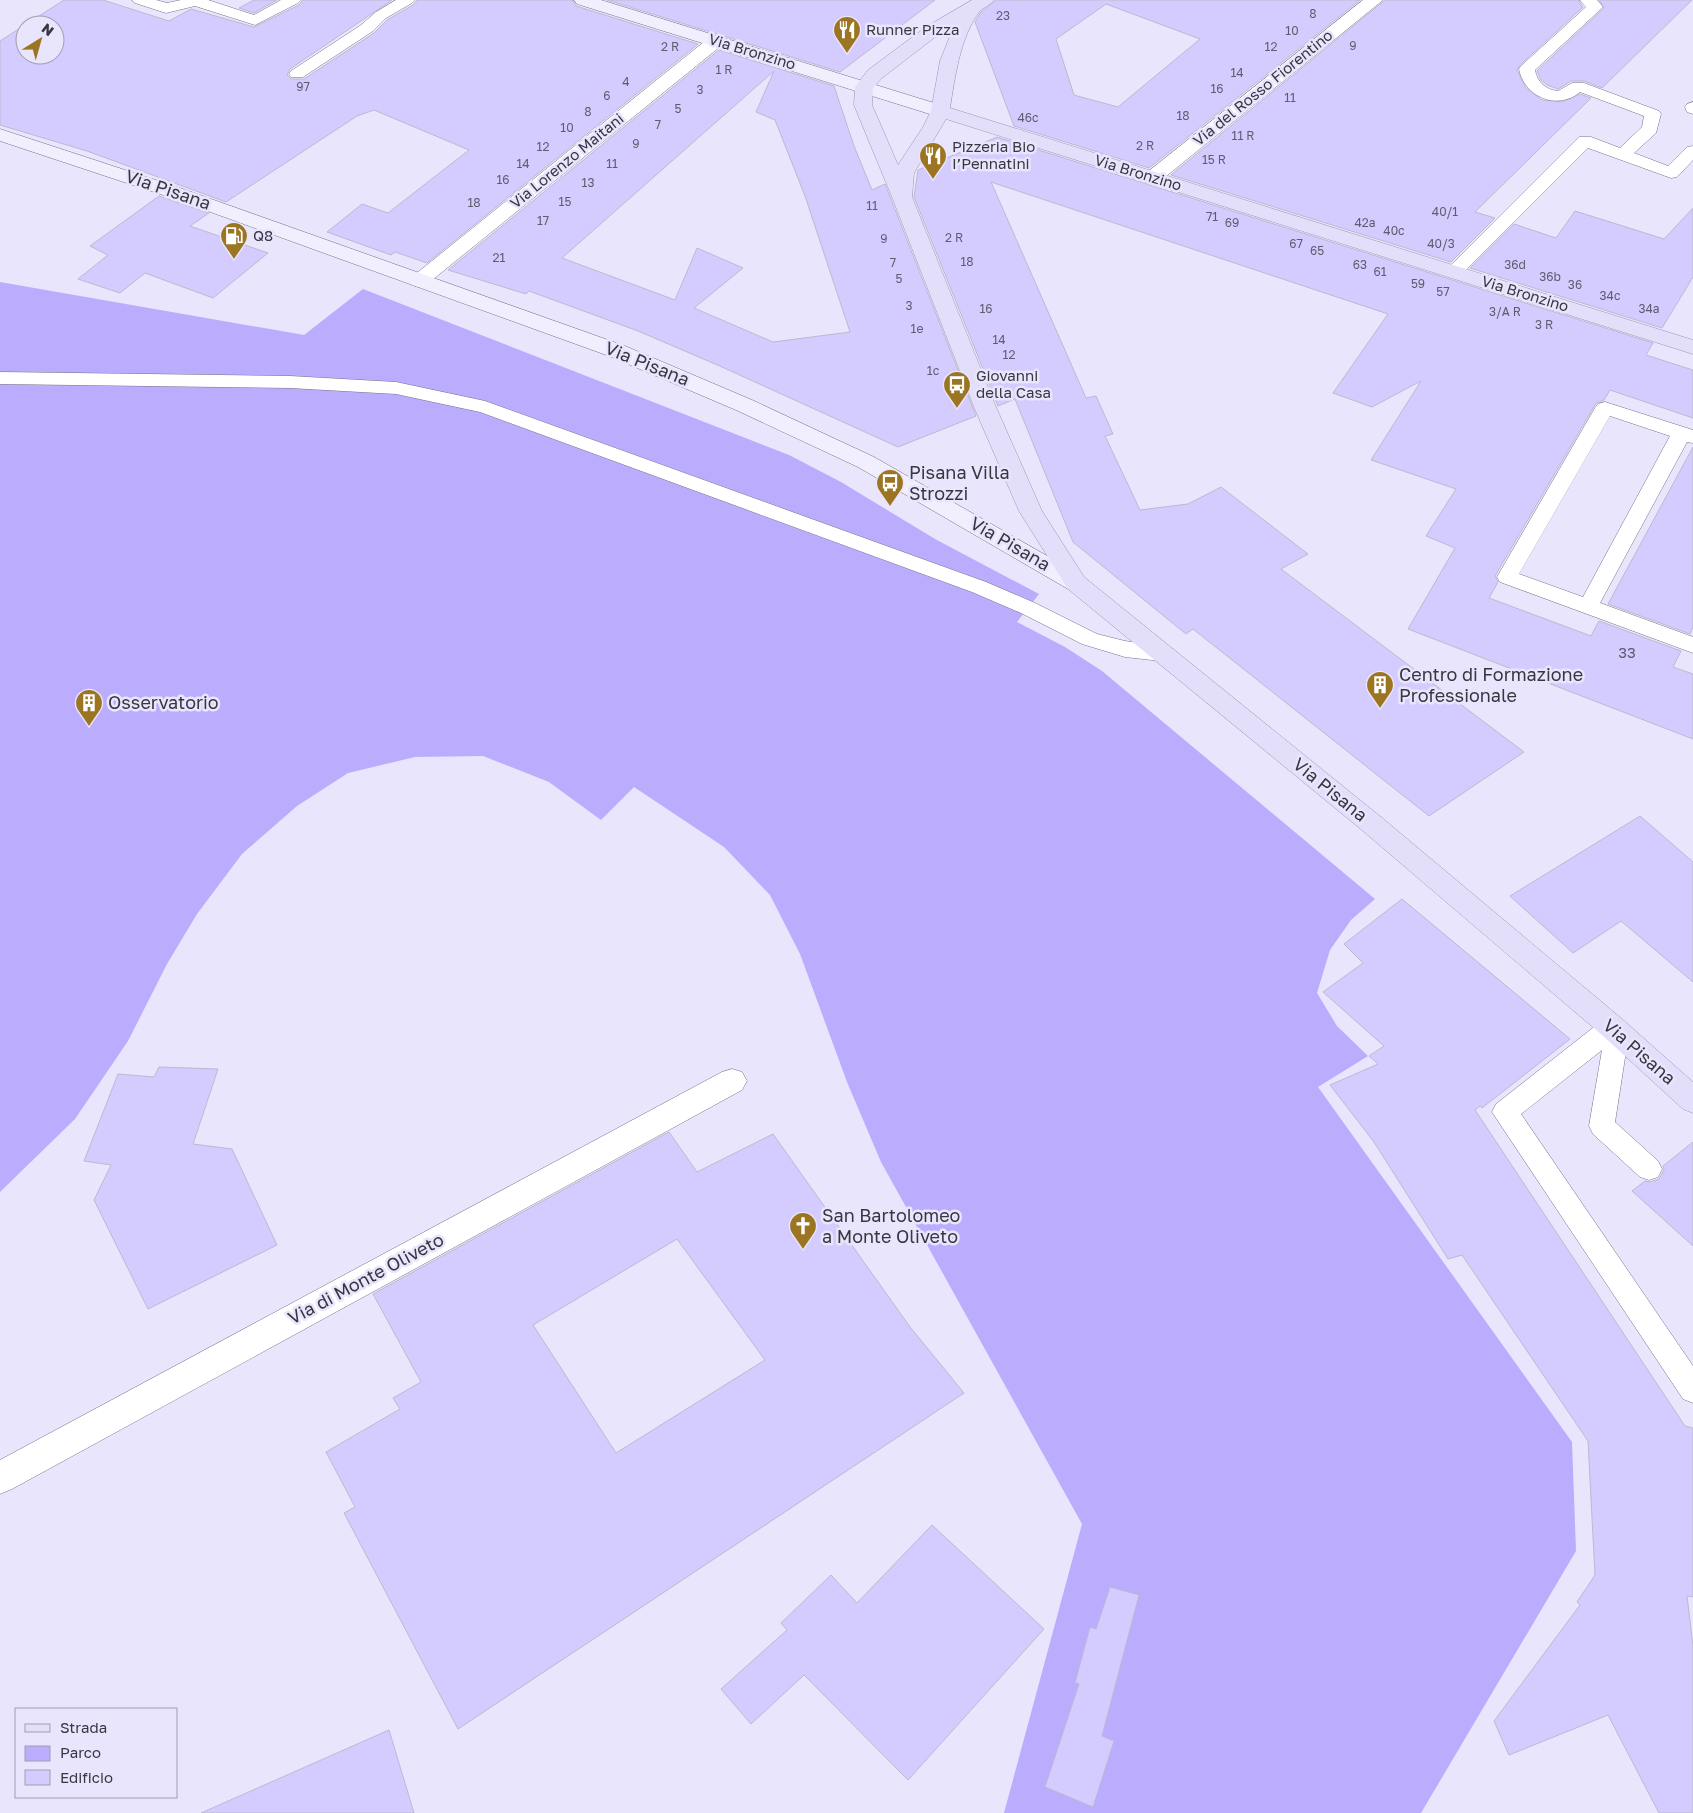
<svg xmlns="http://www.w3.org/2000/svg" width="1693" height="1813" font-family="'Golos Text',sans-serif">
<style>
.green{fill:#bcacfd}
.building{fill:#d4ccfe;stroke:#bcb9d0;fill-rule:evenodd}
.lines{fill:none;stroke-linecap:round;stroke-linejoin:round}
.lane-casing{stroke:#767288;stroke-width:1}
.street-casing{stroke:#767288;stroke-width:1}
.secondary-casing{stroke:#767288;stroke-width:1}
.primary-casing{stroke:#9b95b7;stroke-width:1}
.lane{fill:#fff;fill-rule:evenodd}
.street{fill:#fff;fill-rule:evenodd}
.secondary{fill:#f1eefd;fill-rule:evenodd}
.primary{fill:#e3defa;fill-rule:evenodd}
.labels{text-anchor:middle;stroke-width:5;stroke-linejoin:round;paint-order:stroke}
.far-number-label{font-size:12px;fill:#5f5c70}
.far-poi-label{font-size:15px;fill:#383740;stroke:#e8e5fd;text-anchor:start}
.far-street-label{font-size:15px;fill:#383740;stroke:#e8e5fd}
.number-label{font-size:15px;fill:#5f5c70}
.street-label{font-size:18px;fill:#383740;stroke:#e8e5fd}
.poi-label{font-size:18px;fill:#383740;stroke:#e8e5fd;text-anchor:start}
</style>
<rect width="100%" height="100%" fill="#e8e5fd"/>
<path class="green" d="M 0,282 L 304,335 L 363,289 L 789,455 L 841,482 L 935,539 L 1039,594 L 1017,622 L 1065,647 L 1102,671 L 1375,899 L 1351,920 L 1330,950 L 1317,993 L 1337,1026 L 1368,1056 L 1318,1087 L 1572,1442 L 1576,1551 L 1421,1813 L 1004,1813 L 1082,1524 L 881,1162 L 847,1082 L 800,954 L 770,895 L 724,847 L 634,787 L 601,820 L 549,782 L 483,756 L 415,757 L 348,773 L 297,806 L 242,854 L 197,914 L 167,964 L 128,1041 L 75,1119 L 0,1192 Z"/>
<path class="building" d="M 64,0 L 103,0 L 169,21 L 191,9 L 254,27 L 299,5 L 303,0 L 392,0 L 290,69 L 287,75 L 291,79 L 304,79 L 374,33 L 387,20 L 413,5 L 417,0 L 572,0 L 576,6 L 698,44 L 427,263 L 395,252 L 391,255 L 327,232 L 362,204 L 388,213 L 469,150 L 374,110 L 357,116 L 226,202 L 87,151 L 0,125 L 0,41 ZM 25,25 L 55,25 L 55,55 L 25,55 Z
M 254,0 L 277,0 L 254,13 L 239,8 Z
M 607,0 L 935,0 L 840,72 Z
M 996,0 L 1360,0 L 1149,168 L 1014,126 L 975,22 L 980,13 ZM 1106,4 L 1200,39 L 1118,107 L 1074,95 L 1056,39 Z
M 1385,0 L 1578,0 L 1583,7 L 1520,65 L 1517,70 L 1526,88 L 1542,100 L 1562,102 L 1580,94 L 1591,98 L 1475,212 L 1495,218 L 1451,262 L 1171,175 Z
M 1599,0 L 1692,0 L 1602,88 L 1584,81 L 1571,81 L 1558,89 L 1547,85 L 1541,80 L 1537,71 L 1604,8 Z
M 719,50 L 834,86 L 854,146 L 872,190 L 885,184 L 976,416 L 898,447 L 722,367 L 638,331 L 529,291 L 526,294 L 448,270 ZM 774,71 L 756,112 L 775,120 L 805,196 L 850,332 L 773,342 L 694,308 L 743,268 L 697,248 L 675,300 L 562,258 Z
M 997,137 L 1653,343 L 1646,355 L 1693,370 L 1693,418 L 1610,390 L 1604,400 L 1596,403 L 1495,576 L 1498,582 L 1489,598 L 1591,636 L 1599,621 L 1681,651 L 1673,667 L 1693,674 L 1693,739 L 1408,629 L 1455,548 L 1426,536 L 1456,489 L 1371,460 L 1421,381 L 1372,407 L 1333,393 L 1388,314 L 991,182 L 1086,398 L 1096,396 L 1113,434 L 1105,436 L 1140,510 L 1188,504 L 1221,487 L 1308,554 L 1281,569 L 1524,752 L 1429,816 L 1193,629 L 1186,634 L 1073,542 L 1015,399 L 998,406 L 914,197 L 918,170 Z
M 159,196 L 209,213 L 190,226 L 268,253 L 213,298 L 145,273 L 120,293 L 78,279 L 108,255 L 90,246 Z
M 1693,208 L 1693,277 L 1662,328 L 1470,268 L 1514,224 L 1556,238 L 1575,211 L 1664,239 Z
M 1693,447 L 1693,627 L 1690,634 L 1608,604 Z
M 1640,816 L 1693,862 L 1693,982 L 1621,921 L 1573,953 L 1510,896 Z
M 1402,899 L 1570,1039 L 1482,1108 L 1480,1106 L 1475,1110 L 1685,1426 L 1693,1428 L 1693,1597 L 1687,1596 L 1693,1646 L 1693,1813 L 1659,1813 L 1608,1715 L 1509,1755 L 1494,1721 L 1580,1605 L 1577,1602 L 1595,1575 L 1588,1441 L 1462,1255 L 1448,1259 L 1374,1142 L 1330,1085 L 1378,1064 L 1369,1056 L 1384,1046 L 1323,992 L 1363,963 L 1344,944 Z
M 159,1067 L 218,1069 L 193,1144 L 232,1149 L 277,1245 L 148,1309 L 94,1200 L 111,1165 L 84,1161 L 118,1074 L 154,1077 Z
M 669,1132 L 697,1172 L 773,1134 L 910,1327 L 964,1393 L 458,1729 L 344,1513 L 355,1507 L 326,1452 L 400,1409 L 393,1398 L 421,1382 L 373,1294 ZM 677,1239 L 765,1360 L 616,1453 L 533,1325 Z
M 1693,1142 L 1693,1246 L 1632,1191 L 1645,1181 L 1650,1182 L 1659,1179 L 1664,1170 L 1663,1166 Z
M 932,1525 L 1044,1629 L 908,1780 L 804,1675 L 751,1724 L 721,1689 L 787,1630 L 781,1623 L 831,1575 L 857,1603 Z
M 1110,1587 L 1139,1595 L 1102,1736 L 1114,1741 L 1093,1807 L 1045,1787 L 1079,1684 L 1075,1683 L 1090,1627 L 1096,1629 Z
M 389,1730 L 414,1813 L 201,1813 Z"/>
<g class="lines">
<defs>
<path id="lane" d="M 132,0 L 156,0 L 167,3 L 181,0 L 208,0 L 254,15 L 281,0 L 301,0 L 298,3 L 255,25 L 195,6 L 166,13 L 135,3 Z
M 396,0 L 415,0 L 412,3 L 386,18 L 373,31 L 303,77 L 291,77 L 289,74 L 291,71 L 361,25 L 376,12 Z
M 1580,0 L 1597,0 L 1603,7 L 1535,70 C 1537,82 1546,90 1558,91 L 1572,83 L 1584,83 L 1659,111 L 1661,114 L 1656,133 L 1634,153 L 1668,166 L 1687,147 L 1693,146 L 1693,160 L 1677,177 L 1671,178 L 1588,148 L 1460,276 L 1454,277 L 1448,276 L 1445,272 L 1448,268 L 1579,137 L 1591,137 L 1620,148 L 1642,127 L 1644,116 L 1580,92 C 1558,111 1524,97 1519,69 L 1521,66 L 1586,7 Z
M 1693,102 L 1693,114 L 1687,112 L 1685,107 L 1687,104 Z
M 0,372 L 290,376 L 396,382 L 485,401 L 986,582 L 1035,603 L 1097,634 L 1125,641 L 1169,648 L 1172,653 L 1169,658 L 1161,661 L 1125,657 L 1082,644 L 1021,613 L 972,592 L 480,412 L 396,394 L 290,388 L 0,384 Z
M 1605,402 L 1693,430 L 1693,443 L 1687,442 L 1600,603 L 1693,637 L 1693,653 L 1500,582 L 1497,577 L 1595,408 L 1598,404 ZM 1610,416 L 1670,436 L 1583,597 L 1519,574 Z
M 1612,1017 L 1621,1020 L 1629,1032 L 1615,1122 L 1658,1161 L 1662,1169 L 1658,1177 L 1649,1180 L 1640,1177 L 1593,1134 L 1589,1126 L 1602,1050 L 1521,1114 L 1693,1366 L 1693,1403 L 1683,1399 L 1492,1112 L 1496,1104 L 1603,1020 Z"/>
<path id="street" d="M 1363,0 L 1383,0 L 1159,182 L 1152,184 L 1145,182 L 1142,178 L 1145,174 Z
M 716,36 L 722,37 L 725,41 L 722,45 L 426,285 L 419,287 L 412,285 L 409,281 L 412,277 L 710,37 Z
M 732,1069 L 742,1072 L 747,1081 L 742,1090 L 12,1489 L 0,1494 L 0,1460 L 722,1072 Z"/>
<path id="secondary" d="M 574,0 L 601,0 L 947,107 L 949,111 L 947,115 L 940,117 L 933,115 L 577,4 Z
M 0,129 L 183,189 L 625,346 L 752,400 L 874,457 L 1084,577 L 1088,583 L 1084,589 L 1076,591 L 1068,589 L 858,467 L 736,410 L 609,356 L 169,197 L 0,141 Z"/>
<path id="primary" d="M 972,0 L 994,0 C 990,6 983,7 979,12 C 960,38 955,77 950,108 L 1693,340 L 1693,354 L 946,119 L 914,173 L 912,197 L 996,407 L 1042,511 L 1084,577 L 1381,817 L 1622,1019 L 1693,1082 L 1693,1113 L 1683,1109 L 1602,1035 L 1363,831 L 1068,589 L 1019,511 L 974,407 L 892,197 L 854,105 L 855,87 L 868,70 L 926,27 ZM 954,26 L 940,61 L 931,111 L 923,127 L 898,165 L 872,105 L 873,88 L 882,78 L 938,35 Z"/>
</defs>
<use href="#lane" class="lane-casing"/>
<use href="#street" class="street-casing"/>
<use href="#secondary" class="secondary-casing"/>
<use href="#primary" class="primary-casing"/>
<use href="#lane" class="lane"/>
<use href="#street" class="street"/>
<use href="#secondary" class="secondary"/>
<use href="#primary" class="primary"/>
</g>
<defs>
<symbol id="restaurant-pin" viewBox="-11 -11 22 30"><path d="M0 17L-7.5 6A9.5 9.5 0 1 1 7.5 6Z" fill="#9b7521" stroke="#e8e5fd"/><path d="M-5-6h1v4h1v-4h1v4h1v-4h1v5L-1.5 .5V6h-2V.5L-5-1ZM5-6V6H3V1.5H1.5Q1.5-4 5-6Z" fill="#fff"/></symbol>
<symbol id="fuel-pin" viewBox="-11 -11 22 30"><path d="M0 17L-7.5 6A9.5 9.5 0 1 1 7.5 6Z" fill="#9b7521" stroke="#e8e5fd"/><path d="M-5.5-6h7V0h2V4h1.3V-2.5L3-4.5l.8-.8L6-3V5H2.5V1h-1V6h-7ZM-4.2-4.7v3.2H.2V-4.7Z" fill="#fff"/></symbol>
<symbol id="bus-pin" viewBox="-11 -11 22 30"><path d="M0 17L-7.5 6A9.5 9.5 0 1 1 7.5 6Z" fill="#9b7521" stroke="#e8e5fd"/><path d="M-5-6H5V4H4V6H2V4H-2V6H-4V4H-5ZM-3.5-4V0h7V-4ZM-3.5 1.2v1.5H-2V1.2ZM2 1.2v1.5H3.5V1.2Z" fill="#fff"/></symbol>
<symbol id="building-pin" viewBox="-11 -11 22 30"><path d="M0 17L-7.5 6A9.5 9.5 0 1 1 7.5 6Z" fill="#9b7521" stroke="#e8e5fd"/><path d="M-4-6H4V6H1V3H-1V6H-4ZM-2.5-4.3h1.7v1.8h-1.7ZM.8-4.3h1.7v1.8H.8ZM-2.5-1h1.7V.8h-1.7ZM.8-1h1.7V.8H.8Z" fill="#fff"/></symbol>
<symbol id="church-pin" viewBox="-11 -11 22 30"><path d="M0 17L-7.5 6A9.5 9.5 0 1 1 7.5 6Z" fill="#9b7521" stroke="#e8e5fd"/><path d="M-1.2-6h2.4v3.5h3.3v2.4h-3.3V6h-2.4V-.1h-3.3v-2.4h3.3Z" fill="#fff"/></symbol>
</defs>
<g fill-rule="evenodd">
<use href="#restaurant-pin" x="831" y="14" width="32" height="43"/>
<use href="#restaurant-pin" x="917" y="140" width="32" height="43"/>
<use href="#fuel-pin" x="218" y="220" width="32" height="43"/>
<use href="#bus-pin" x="941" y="369" width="32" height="43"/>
<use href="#bus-pin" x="874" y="467" width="32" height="43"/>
<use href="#building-pin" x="1364" y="669" width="32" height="43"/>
<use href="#building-pin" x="73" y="687" width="32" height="43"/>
<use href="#church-pin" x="787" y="1210" width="32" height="43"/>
</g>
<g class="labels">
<g class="far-number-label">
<text x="1313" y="18">8</text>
<text x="1003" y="20">23</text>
<text x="1292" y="35">10</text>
<text x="1353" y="50">9</text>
<text x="670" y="51">2 R</text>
<text x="1271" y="51">12</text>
<text x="724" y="74">1 R</text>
<text x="1237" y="77">14</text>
<text x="626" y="86">4</text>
<text x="303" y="91">97</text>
<text x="1217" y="93">16</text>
<text x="700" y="94">3</text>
<text x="607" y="100">6</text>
<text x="1290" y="102">11</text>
<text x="678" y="113">5</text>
<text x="588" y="116">8</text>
<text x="1183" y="120">18</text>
<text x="1028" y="122">46c</text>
<text x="658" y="129">7</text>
<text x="567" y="132">10</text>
<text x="1243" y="140">11 R</text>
<text x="636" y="148">9</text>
<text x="1145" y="150">2 R</text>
<text x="543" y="151">12</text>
<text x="1214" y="164">15 R</text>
<text x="523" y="168">14</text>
<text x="612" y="168">11</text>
<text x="503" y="184">16</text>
<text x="588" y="187">13</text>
<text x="565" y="206">15</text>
<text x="474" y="207">18</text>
<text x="872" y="210">11</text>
<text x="1445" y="216">40/1</text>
<text x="1212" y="221">71</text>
<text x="543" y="225">17</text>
<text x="1232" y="227">69</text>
<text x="1365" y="227">42a</text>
<text x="1394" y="235">40c</text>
<text x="954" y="242">2 R</text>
<text x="884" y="243">9</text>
<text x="1296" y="248">67</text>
<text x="1441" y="248">40/3</text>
<text x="1317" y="255">65</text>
<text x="499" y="262">21</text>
<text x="967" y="266">18</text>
<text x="893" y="267">7</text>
<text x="1360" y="269">63</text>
<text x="1515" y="269">36d</text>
<text x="1380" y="276">61</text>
<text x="1550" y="281">36b</text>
<text x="899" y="283">5</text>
<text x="1418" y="288">59</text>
<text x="1575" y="289">36</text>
<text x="1443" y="296">57</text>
<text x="1610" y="300">34c</text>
<text x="909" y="310">3</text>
<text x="986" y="313">16</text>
<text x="1649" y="313">34a</text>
<text x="1505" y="316">3/A R</text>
<text x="1544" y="329">3 R</text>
<text x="917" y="333">1e</text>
<text x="999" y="344">14</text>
<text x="1009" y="359">12</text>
<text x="933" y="375">1c</text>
</g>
<g class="far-poi-label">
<text x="866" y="35">Runner Pizza</text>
<text x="952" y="152">Pizzeria Bio<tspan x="952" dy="17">I’Pennatini</tspan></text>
<text x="253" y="241">Q8</text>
<text x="976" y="381">Giovanni<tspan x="976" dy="17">della Casa</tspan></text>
</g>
<g class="far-street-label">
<text transform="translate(752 52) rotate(17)" y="5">Via Bronzino</text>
<text transform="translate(1263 88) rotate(-39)" y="5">Via del Rosso Fiorentino</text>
<text transform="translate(567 161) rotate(-39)" y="5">Via Lorenzo Maitani</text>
<text transform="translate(1138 173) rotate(17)" y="5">Via Bronzino</text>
<text transform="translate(1525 294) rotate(17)" y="5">Via Bronzino</text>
</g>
<g class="number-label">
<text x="1627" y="658">33</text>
</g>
<g class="street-label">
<text transform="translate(168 190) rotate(19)" y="6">Via Pisana</text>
<text transform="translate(647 364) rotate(22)" y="6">Via Pisana</text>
<text transform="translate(1010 544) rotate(30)" y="6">Via Pisana</text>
<text transform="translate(1330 790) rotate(39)" y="6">Via Pisana</text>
<text transform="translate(1639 1052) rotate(41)" y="6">Via Pisana</text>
<text transform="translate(366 1279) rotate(-28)" y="6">Via di Monte Oliveto</text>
</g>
<g class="poi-label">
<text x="909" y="479">Pisana Villa<tspan x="909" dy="21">Strozzi</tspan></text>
<text x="1399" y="681">Centro di Formazione<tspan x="1399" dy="21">Professionale</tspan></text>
<text x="108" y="709">Osservatorio</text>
<text x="822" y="1222">San Bartolomeo<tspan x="822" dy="21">a Monte Oliveto</tspan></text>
</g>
</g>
<rect x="15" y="1708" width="162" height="90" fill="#e8e5fd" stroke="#a29fb1"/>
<rect x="25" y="1724" width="25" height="8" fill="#e3defa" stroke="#a29fb1"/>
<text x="60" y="1733" font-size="15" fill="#383740">Strada</text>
<rect x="25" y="1746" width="25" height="15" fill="#bcacfd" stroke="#a29fb1"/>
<text x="60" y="1758" font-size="15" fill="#383740">Parco</text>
<rect x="25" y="1770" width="25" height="15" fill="#d4ccfe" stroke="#a29fb1"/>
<text x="60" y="1783" font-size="15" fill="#383740">Edificio</text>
<g transform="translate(40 40) rotate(37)"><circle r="24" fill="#e8e5fd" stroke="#a29fb1"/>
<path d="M0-4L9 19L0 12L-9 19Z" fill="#9b7521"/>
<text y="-8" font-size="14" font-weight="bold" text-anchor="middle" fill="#383740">N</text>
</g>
</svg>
